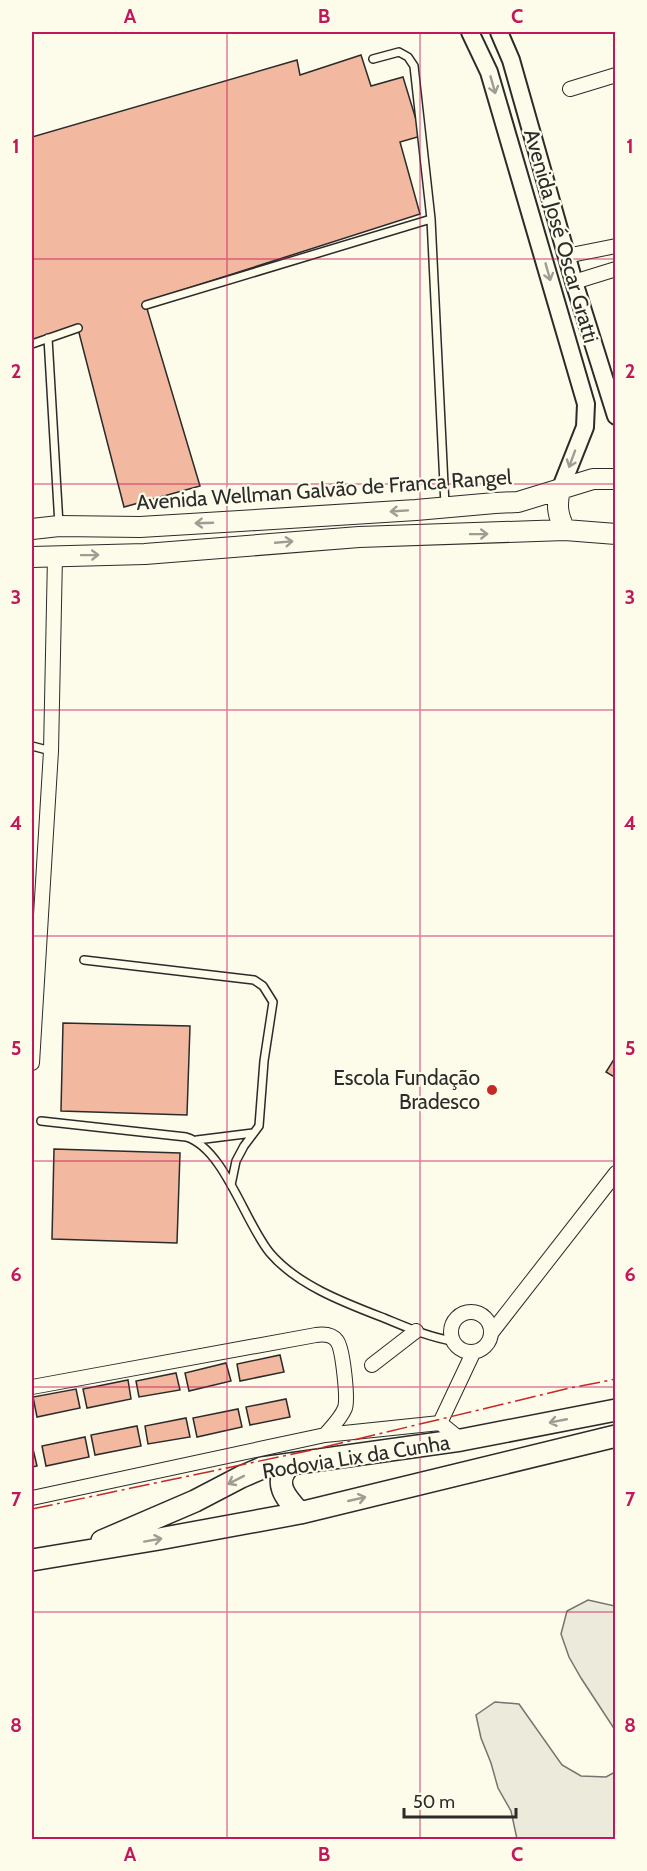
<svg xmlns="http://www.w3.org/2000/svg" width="647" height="1871" font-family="Cabin,sans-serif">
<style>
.green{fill:#ecebdb;stroke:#74746e;stroke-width:1.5}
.building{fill:#f2b8a0;stroke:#2b2b2b;stroke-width:1.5}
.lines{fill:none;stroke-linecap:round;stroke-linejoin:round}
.service-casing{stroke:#2b2b2b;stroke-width:10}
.minor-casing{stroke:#2b2b2b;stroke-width:16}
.tertiary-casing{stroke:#2b2b2b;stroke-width:20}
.secondary-casing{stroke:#2b2b2b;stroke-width:22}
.primary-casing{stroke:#2b2b2b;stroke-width:24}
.service{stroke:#fdfbea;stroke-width:7}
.minor{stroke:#fdfbea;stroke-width:14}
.tertiary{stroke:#fdfbea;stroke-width:16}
.secondary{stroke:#fdfbea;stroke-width:20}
.primary{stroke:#fdfbea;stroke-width:21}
.power{stroke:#c62828;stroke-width:1.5;stroke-dasharray:21 4.5 3 4.5;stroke-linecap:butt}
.oneway{stroke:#9e9d94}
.grid{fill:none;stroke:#c2185b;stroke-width:1.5;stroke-opacity:0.55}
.poi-dot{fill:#c62828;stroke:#fdfbea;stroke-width:2}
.labels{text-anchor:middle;stroke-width:4.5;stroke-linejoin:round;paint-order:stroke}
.street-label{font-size:21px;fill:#2b2b2b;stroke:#fdfbea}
.poi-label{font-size:21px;fill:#2b2b2b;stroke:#fdfbea;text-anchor:end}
.neatline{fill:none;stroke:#c2185b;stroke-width:2}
.grid-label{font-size:20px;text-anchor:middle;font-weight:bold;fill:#c2185b}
</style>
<rect width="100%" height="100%" fill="#fdfbea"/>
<path class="green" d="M 588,1600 L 615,1606 L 615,1730 L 581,1678 L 569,1657 L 561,1634 L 567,1611 Z
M 495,1702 L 519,1704 L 562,1765 L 581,1776 L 606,1777 L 615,1772 L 615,1839 L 517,1839 L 511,1811 L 498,1788 L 491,1763 L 481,1738 L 476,1715 Z"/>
<path class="building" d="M 361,55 L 371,86 L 403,77 L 421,136 L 400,142 L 420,214 L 145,302 L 200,486 L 124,507 L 77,325 L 32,341 L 32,137 L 297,60 L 300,75 Z
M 63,1023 L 190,1026 L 187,1115 L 61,1111 Z
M 616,1056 L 616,1078 L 606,1072 Z
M 54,1149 L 180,1153 L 177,1243 L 52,1239 Z
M 280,1355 L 284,1372 L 240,1381 L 237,1364 Z
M 226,1363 L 231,1381 L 189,1391 L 185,1373 Z
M 176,1373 L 180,1390 L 139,1397 L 136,1381 Z
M 128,1380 L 131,1399 L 87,1408 L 83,1389 Z
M 76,1389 L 80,1408 L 37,1417 L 33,1397 Z
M 286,1399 L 290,1417 L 250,1425 L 246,1407 Z
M 238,1409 L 242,1427 L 197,1437 L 193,1418 Z
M 186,1418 L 190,1437 L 148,1444 L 145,1426 Z
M 137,1426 L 141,1446 L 95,1455 L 91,1435 Z
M 85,1437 L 89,1457 L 46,1466 L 42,1446 Z
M 32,1449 L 33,1449 L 37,1466 L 32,1467 Z"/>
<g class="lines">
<defs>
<path id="service" d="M 373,59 L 399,52 L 408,57 L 414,66 L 431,219 L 445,505
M 146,305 L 431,219
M 48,338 L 59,525
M 32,344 L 78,328
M 32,746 L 51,751
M 84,960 L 254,980 L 263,986 L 273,1002 L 264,1061 L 259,1126 L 244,1146 L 236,1161 L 231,1185
M 41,1121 L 186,1137 C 224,1148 245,1223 270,1253 C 297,1285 345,1303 384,1318 C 406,1327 428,1337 453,1341
M 197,1140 L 253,1133"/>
<path id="minor" d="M 570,89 L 616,75
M 566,256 L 616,246
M 574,282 L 616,269
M 32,1063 L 51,751 L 55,556
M451 1332a20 20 0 1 1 40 0a20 20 0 1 1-40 0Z
M 492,1332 L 616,1173
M 372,1365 L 416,1331
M 32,1387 L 316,1335 C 324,1334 332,1334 337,1341 C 343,1349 348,1399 345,1408 C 341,1418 332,1427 325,1435 L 32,1498
M 440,1423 L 473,1353
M 325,1435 L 440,1423 L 461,1440"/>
<path id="tertiary" d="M 470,32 L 489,72 L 586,404 L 585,427 L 560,490
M 499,32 L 511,60 L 574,282 L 616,416"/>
<path id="secondary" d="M 560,490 C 556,506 558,516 565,530
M 32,529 L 59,526 L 140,527 L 240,521 L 416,510 L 495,503 L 518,502 L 593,479 L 616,479
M 32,557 L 145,554 L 359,537 L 565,530 L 616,534"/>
<path id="primary" d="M 291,1464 C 271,1482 286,1498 300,1513
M 102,1541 L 195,1501 L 241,1477 L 262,1468 L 461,1440 L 616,1410
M 32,1560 L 159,1539 L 300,1513 L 616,1436"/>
</defs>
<use href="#service" class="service-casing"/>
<use href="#minor" class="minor-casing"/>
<use href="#tertiary" class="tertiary-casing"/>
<use href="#secondary" class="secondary-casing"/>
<use href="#primary" class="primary-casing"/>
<use href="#service" class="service"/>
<use href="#minor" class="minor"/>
<use href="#tertiary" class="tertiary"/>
<use href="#secondary" class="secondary"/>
<use href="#primary" class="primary"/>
<path class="power" d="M 32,1509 L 312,1450 L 570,1388 L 616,1379"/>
</g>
<defs><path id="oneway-shaft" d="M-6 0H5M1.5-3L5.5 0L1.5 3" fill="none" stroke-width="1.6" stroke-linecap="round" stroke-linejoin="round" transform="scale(1.5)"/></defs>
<g class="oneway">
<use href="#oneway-shaft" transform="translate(493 85) rotate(74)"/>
<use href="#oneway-shaft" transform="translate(548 272) rotate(74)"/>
<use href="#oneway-shaft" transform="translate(572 459) rotate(110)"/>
<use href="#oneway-shaft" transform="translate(399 511) rotate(176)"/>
<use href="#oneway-shaft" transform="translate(204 523) rotate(178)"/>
<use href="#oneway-shaft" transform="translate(479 534) rotate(-1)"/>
<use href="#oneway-shaft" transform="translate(284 542) rotate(-5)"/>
<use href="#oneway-shaft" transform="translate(90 555) rotate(-1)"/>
<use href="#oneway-shaft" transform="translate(558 1421) rotate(169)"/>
<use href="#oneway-shaft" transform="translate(236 1480) rotate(153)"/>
<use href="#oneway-shaft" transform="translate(357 1499) rotate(-13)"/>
<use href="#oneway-shaft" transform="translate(153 1540) rotate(-10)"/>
</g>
<path class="grid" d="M 227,32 L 227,1840M 420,32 L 420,1840M 32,259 L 616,259M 32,484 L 616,484M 32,710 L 616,710M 32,936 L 616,936M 32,1161 L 616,1161M 32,1387 L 616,1387M 32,1612 L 616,1612"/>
<circle class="poi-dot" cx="492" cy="1090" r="6"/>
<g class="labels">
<g class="street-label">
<text transform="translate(561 236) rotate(74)" y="7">Avenida José Oscar Gratti</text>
<text transform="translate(324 490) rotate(-4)" y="7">Avenida Wellman Galvão de Franca Rangel</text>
<text transform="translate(356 1457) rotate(-9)" y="7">Rodovia Lix da Cunha</text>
</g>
<g class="poi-label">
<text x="480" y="1085">Escola Fundação<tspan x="480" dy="24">Bradesco</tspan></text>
</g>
</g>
<rect width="647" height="1871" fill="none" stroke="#fdfbea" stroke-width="66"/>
<path d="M404 1808v9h112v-9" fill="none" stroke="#2b2b2b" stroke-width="3"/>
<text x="413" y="1808" font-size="18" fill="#2b2b2b" stroke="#fdfbea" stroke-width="4.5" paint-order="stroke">50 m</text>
<rect x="33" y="33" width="581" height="1805" class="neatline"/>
<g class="grid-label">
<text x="130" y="23">A</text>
<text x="324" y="23">B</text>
<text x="517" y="23">C</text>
<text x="16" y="153">1</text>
<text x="630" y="153">1</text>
<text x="16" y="378">2</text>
<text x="630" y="378">2</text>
<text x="16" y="604">3</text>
<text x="630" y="604">3</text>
<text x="16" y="830">4</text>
<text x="630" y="830">4</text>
<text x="16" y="1055">5</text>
<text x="630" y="1055">5</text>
<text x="16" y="1281">6</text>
<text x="630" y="1281">6</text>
<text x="16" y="1506">7</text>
<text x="630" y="1506">7</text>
<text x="16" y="1732">8</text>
<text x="630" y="1732">8</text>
<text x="130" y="1861">A</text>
<text x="324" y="1861">B</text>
<text x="517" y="1861">C</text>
</g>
</svg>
